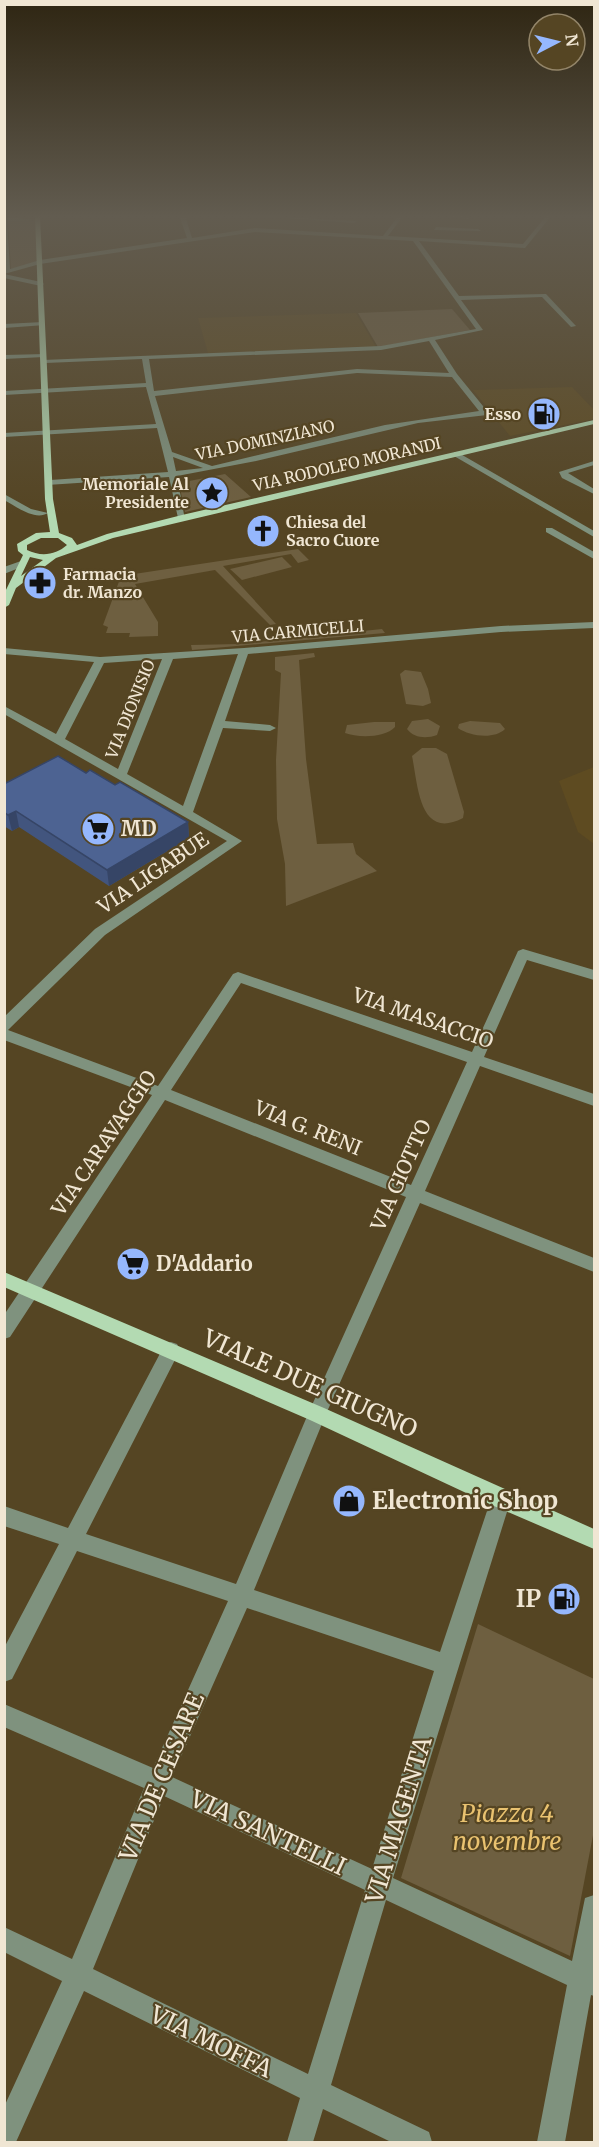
<svg xmlns="http://www.w3.org/2000/svg" width="599" height="2147" font-family="Merriweather,serif">
<style>
.built{fill:#5e4b21}
.green{fill:#6e5f40}
.lines{fill:none;stroke-linecap:round;stroke-linejoin:round}
.minor{fill:#7f927e;fill-rule:evenodd}
.major{fill:#b3dab2;fill-rule:evenodd}
.wall{fill:#42557e}
.shaded-wall{fill:#364566}
.building{fill:#4d6392;stroke:#364566;stroke-width:1.5}
.labels{text-anchor:middle;stroke-width:4.5;stroke-linejoin:round;paint-order:stroke}
.far-poi-label{font-size:16px;font-weight:bold;fill:#f0e6d3;stroke:#554523;text-anchor:end}
.far-street-label{font-size:16px;fill:#f0e6d3;stroke:#554523}
.poi-label{font-size:20px;font-weight:bold;fill:#f0e6d3;stroke:#554523;text-anchor:start}
.street-label{font-size:20px;fill:#f0e6d3;stroke:#554523}
.near-street-label{font-size:24px;fill:#f0e6d3;stroke:#554523}
.near-poi-label{font-size:24px;font-weight:bold;fill:#f0e6d3;stroke:#554523;text-anchor:start}
.near-park-label{font-size:24px;font-style:italic;fill:#e9c270;stroke:#554523}
</style>
<rect width="100%" height="100%" fill="#554523"/>
<path class="built" d="M 356,313 L 376,347 L 208,353 L 198,318 Z
M 572,387 L 594,410 L 594,419 L 510,436 L 473,390 Z
M 594,767 L 594,844 L 578,832 L 559,781 Z"/>
<path class="green" d="M 8,221 L 36,221 L 37,262 L 11,269 Z
M 452,309 L 470,330 L 378,347 L 358,313 Z
M 225,474 L 251,497 L 185,512 L 179,483 Z
M 298,549 L 309,560 L 298,563 L 291,554 L 223,566 L 276,624 L 270,625 L 215,570 L 135,584 L 158,622 L 158,636 L 129,637 L 130,633 L 106,633 L 108,627 L 103,625 L 121,576 Z
M 282,557 L 292,567 L 242,580 L 230,569 Z
M 382,629 L 385,633 L 192,650 L 191,645 L 240,644 Z
M 314,653 L 315,657 L 299,660 L 306,759 L 317,844 L 353,843 L 356,854 L 377,871 L 286,906 L 285,864 L 277,819 L 276,760 L 281,673 L 275,670 L 275,657 Z
M 405,670 L 421,672 L 428,689 L 431,703 L 423,706 L 406,704 L 400,674 Z
M 428,719 L 440,726 L 437,735 C 426,739 414,738 407,729 L 412,721 Z
M 470,721 L 500,723 L 505,729 C 494,740 469,736 458,728 L 459,724 Z
M 374,722 L 395,722 L 395,727 C 385,738 358,738 345,733 L 347,725 Z
M 422,748 L 436,748 L 447,754 L 464,812 L 463,818 C 419,841 418,785 412,756 Z
M 478,1624 L 594,1679 L 594,1830 L 570,1956 L 401,1878 Z"/>
<g class="lines">
<path class="minor" d="M 187,215 L 194,215 L 186,219 L 192,238 L 255,228 L 383,236 L 399,215 L 404,215 L 388,236 L 523,244 L 547,215 L 552,215 L 525,248 L 419,241 L 459,296 L 546,294 L 576,326 L 571,327 L 542,297 L 461,300 L 483,330 L 435,340 L 457,374 L 487,411 L 487,415 L 418,423 L 256,461 L 177,476 L 185,520 L 178,518 L 169,477 L 47,485 L 47,481 L 50,480 L 168,472 L 157,428 L 4,437 L 4,433 L 156,424 L 146,387 L 4,395 L 4,391 L 146,383 L 142,359 L 45,363 L 43,360 L 381,346 L 476,329 L 413,241 L 255,232 L 40,264 L 4,274 L 4,217 L 40,220 L 7,221 L 10,269 L 40,260 L 187,238 L 180,218 ZM 429,341 L 449,373 L 357,369 L 154,391 L 149,359 L 381,350 ZM 357,373 L 452,377 L 479,411 L 385,425 L 212,466 L 172,452 L 155,396 ZM 173,457 L 203,468 L 176,471 Z
M 243,215 L 357,221 L 354,223 Z
M 442,215 L 471,217 L 468,219 Z
M 436,227 L 478,229 L 481,231 L 434,230 Z
M 4,274 L 41,282 L 44,284 L 41,286 L 4,278 Z
M 43,322 L 45,325 L 4,328 L 4,324 Z
M 46,354 L 44,357 L 4,359 L 4,355 Z
M 457,452 L 594,531 L 594,537 L 454,456 L 454,452 Z
M 594,461 L 594,465 L 568,473 L 594,489 L 594,494 L 562,478 L 559,472 Z
M 4,494 L 31,509 L 48,513 C 35,521 17,507 4,500 Z
M 546,528 L 552,528 L 594,552 L 594,559 L 546,532 Z
M 21,561 L 24,562 L 24,566 L 4,574 L 4,567 Z
M 594,622 L 594,628 L 501,632 L 248,654 L 225,721 L 270,725 L 276,728 L 270,731 L 223,728 L 193,812 L 242,841 L 105,935 L 8,1030 L 158,1086 L 233,974 L 238,972 L 472,1052 L 518,951 L 523,949 L 594,970 L 594,980 L 527,960 L 484,1057 L 594,1094 L 594,1106 L 480,1066 L 425,1191 L 594,1258 L 594,1272 L 420,1203 L 326,1414 L 254,1590 L 440,1652 L 491,1499 L 494,1492 L 501,1489 L 508,1492 L 511,1499 L 393,1878 L 572,1961 L 585,1898 L 594,1895 L 594,1996 L 591,1995 L 565,2142 L 537,2142 L 567,1985 L 386,1900 L 331,2085 L 429,2132 L 432,2142 L 391,2142 L 323,2109 L 313,2142 L 287,2142 L 300,2098 L 84,1991 L 16,2142 L 4,2142 L 4,2107 L 62,1981 L 4,1952 L 4,1927 L 72,1959 L 144,1788 L 4,1727 L 4,1704 L 153,1768 L 228,1601 L 77,1551 L 12,1679 L 4,1682 L 4,1648 L 59,1544 L 4,1526 L 4,1506 L 68,1528 L 165,1344 L 171,1342 L 177,1344 L 180,1350 L 86,1534 L 236,1584 L 308,1414 L 406,1197 L 165,1100 L 10,1337 L 4,1339 L 4,1315 L 152,1095 L 4,1040 L 4,1017 L 95,929 L 227,841 L 4,714 L 4,706 L 56,734 L 94,662 L 4,654 L 4,648 L 100,657 L 244,648 L 501,626 ZM 238,654 L 183,806 L 127,774 L 173,659 ZM 162,659 L 118,769 L 65,739 L 104,663 ZM 241,983 L 467,1062 L 411,1185 L 171,1090 ZM 247,1608 L 434,1671 L 372,1869 L 172,1777 ZM 164,1796 L 365,1890 L 308,2074 L 93,1969 Z"/>
<path class="major" d="M 35,215 L 40,215 L 53,499 L 59,533 L 72,538 L 77,545 L 107,534 L 182,515 L 594,420 L 594,424 L 113,538 L 56,558 L 16,588 L 9,605 L 4,608 L 4,594 L 23,555 L 18,551 L 17,544 L 36,533 L 50,532 L 45,499 ZM 41,538 L 58,538 L 67,545 C 56,555 41,557 27,550 L 27,545 ZM 30,557 L 43,560 L 21,576 Z
M 4,1272 L 324,1408 L 594,1529 L 594,1549 L 494,1506 L 310,1420 L 4,1287 Z"/>
</g>
<path class="wall" d="M 4,784 L 115,785 L 188,822 L 189,838 L 109,886 L 19,827 L 12,831 L 4,826 Z"/>
<path class="shaded-wall" d="M 16,811 L 19,827 L 12,831 L 8,815 Z
M 188,822 L 189,838 L 109,886 L 107,870 Z"/>
<path class="building" d="M 58,756 L 86,773 L 90,770 L 115,785 L 120,782 L 188,822 L 107,870 L 16,811 L 8,815 L 4,812 L 4,784 Z"/>
<linearGradient id="sky" x2="0" y2="1"><stop stop-color="#2f2613"/><stop offset="0.42" stop-color="#625c50"/><stop offset="1" stop-color="#625c50" stop-opacity="0"/></linearGradient>
<rect width="599" height="515" fill="url(#sky)"/>
<defs>
<symbol id="fuel-disc" viewBox="-11 -11 22 22"><circle r="9.5" fill="#95b7fd" stroke="#554523"/><path d="M-5.5-6h7V0h2V4h1.3V-2.5L3-4.5l.8-.8L6-3V5H2.5V1h-1V6h-7ZM-4.2-4.7v3.2H.2V-4.7Z" fill="#111"/></symbol>
<symbol id="sight-disc" viewBox="-11 -11 22 22"><circle r="9.5" fill="#95b7fd" stroke="#554523"/><path d="M0-6L1.8-2.2L6-1.7L2.9 1.2L3.7 5.4L0 3.3L-3.7 5.4L-2.9 1.2L-6-1.7L-1.8-2.2Z" fill="#111"/></symbol>
<symbol id="church-disc" viewBox="-11 -11 22 22"><circle r="9.5" fill="#95b7fd" stroke="#554523"/><path d="M-1.2-6h2.4v3.5h3.3v2.4h-3.3V6h-2.4V-.1h-3.3v-2.4h3.3Z" fill="#111"/></symbol>
<symbol id="pharmacy-disc" viewBox="-11 -11 22 22"><circle r="9.5" fill="#95b7fd" stroke="#554523"/><path d="M-2-6h4v4h4v4h-4v4h-4v-4h-4v-4h4Z" fill="#111"/></symbol>
<symbol id="supermarket-disc" viewBox="-11 -11 22 22"><circle r="9.5" fill="#95b7fd" stroke="#554523"/><path d="M-6-5.5h2.5l.6 2H6L4.5 2H-2.5L-4.4-4H-6ZM-1.5 3.2a1.3 1.3 0 1 0 .1 0ZM3 3.2a1.3 1.3 0 1 0 .1 0Z" fill="#111"/></symbol>
<symbol id="shop-disc" viewBox="-11 -11 22 22"><circle r="9.5" fill="#95b7fd" stroke="#554523"/><path d="M-5-2.5h2.3a2.7 3.5 0 0 1 5.4 0H5L5.5 6h-11ZM-1.5-2.5h3a1.5 2.3 0 0 0-3 0Z" fill="#111"/></symbol>
</defs>
<g fill-rule="evenodd">
<use href="#fuel-disc" x="525" y="395" width="38" height="38"/>
<use href="#sight-disc" x="193" y="474" width="38" height="38"/>
<use href="#church-disc" x="244" y="512" width="38" height="38"/>
<use href="#pharmacy-disc" x="21" y="564" width="38" height="38"/>
<use href="#supermarket-disc" x="79" y="810" width="38" height="38"/>
<use href="#supermarket-disc" x="114" y="1245" width="38" height="38"/>
<use href="#shop-disc" x="330" y="1482" width="38" height="38"/>
<use href="#fuel-disc" x="545" y="1580" width="38" height="38"/>
</g>
<g class="labels">
<g class="far-poi-label">
<text x="521" y="420">Esso</text>
<text x="189" y="490">Memoriale Al<tspan x="189" dy="18">Presidente</tspan></text>
<text x="286" y="528" text-anchor="start">Chiesa del<tspan x="286" dy="18">Sacro Cuore</tspan></text>
<text x="63" y="580" text-anchor="start">Farmacia<tspan x="63" dy="18">dr. Manzo</tspan></text>
</g>
<g class="far-street-label">
<text transform="translate(265 440) rotate(-12)" y="6">VIA DOMINZIANO</text>
<text transform="translate(347 464) rotate(-13)" y="6">VIA RODOLFO MORANDI</text>
<text transform="translate(298 631) rotate(-5)" y="6">VIA CARMICELLI</text>
<text transform="translate(130 709) rotate(-68)" y="6">VIA DIONISIO</text>
</g>
<g class="poi-label">
<text x="121" y="836">MD</text>
<text x="156" y="1271">D'Addario</text>
</g>
<g class="street-label">
<text transform="translate(153 873) rotate(-34)" y="7">VIA LIGABUE</text>
<text transform="translate(423 1018) rotate(19)" y="7">VIA MASACCIO</text>
<text transform="translate(308 1128) rotate(22)" y="7">VIA G. RENI</text>
<text transform="translate(104 1143) rotate(-56)" y="7">VIA CARAVAGGIO</text>
<text transform="translate(401 1175) rotate(-66)" y="7">VIA GIOTTO</text>
</g>
<g class="near-street-label">
<text transform="translate(310 1384) rotate(24)" y="8">VIALE DUE GIUGNO</text>
<text transform="translate(162 1777) rotate(-67)" y="8">VIA DE CESARE</text>
<text transform="translate(399 1820) rotate(-73)" y="8">VIA MAGENTA</text>
<text transform="translate(268 1833) rotate(25)" y="8">VIA SANTELLI</text>
<text transform="translate(211 2042) rotate(26)" y="8">VIA MOFFA</text>
</g>
<g class="near-poi-label">
<text x="372" y="1509">Electronic Shop</text>
<text x="541" y="1607" text-anchor="end">IP</text>
</g>
<g class="near-park-label">
<text x="507" y="1822">Piazza 4<tspan x="507" dy="28">novembre</tspan></text>
</g>
</g>
<rect width="599" height="2147" fill="none" stroke="#f0e6d3" stroke-width="12"/>
<g transform="translate(557 42) rotate(83)"><circle r="28" fill="#554523" stroke="#938569" stroke-width="1.5"/>
<path d="M0-4.5L10 22L0 15L-10 22Z" fill="#95b7fd"/>
<text y="-9" font-size="16" font-weight="bold" text-anchor="middle" fill="#f0e6d3">N</text>
</g>
</svg>
